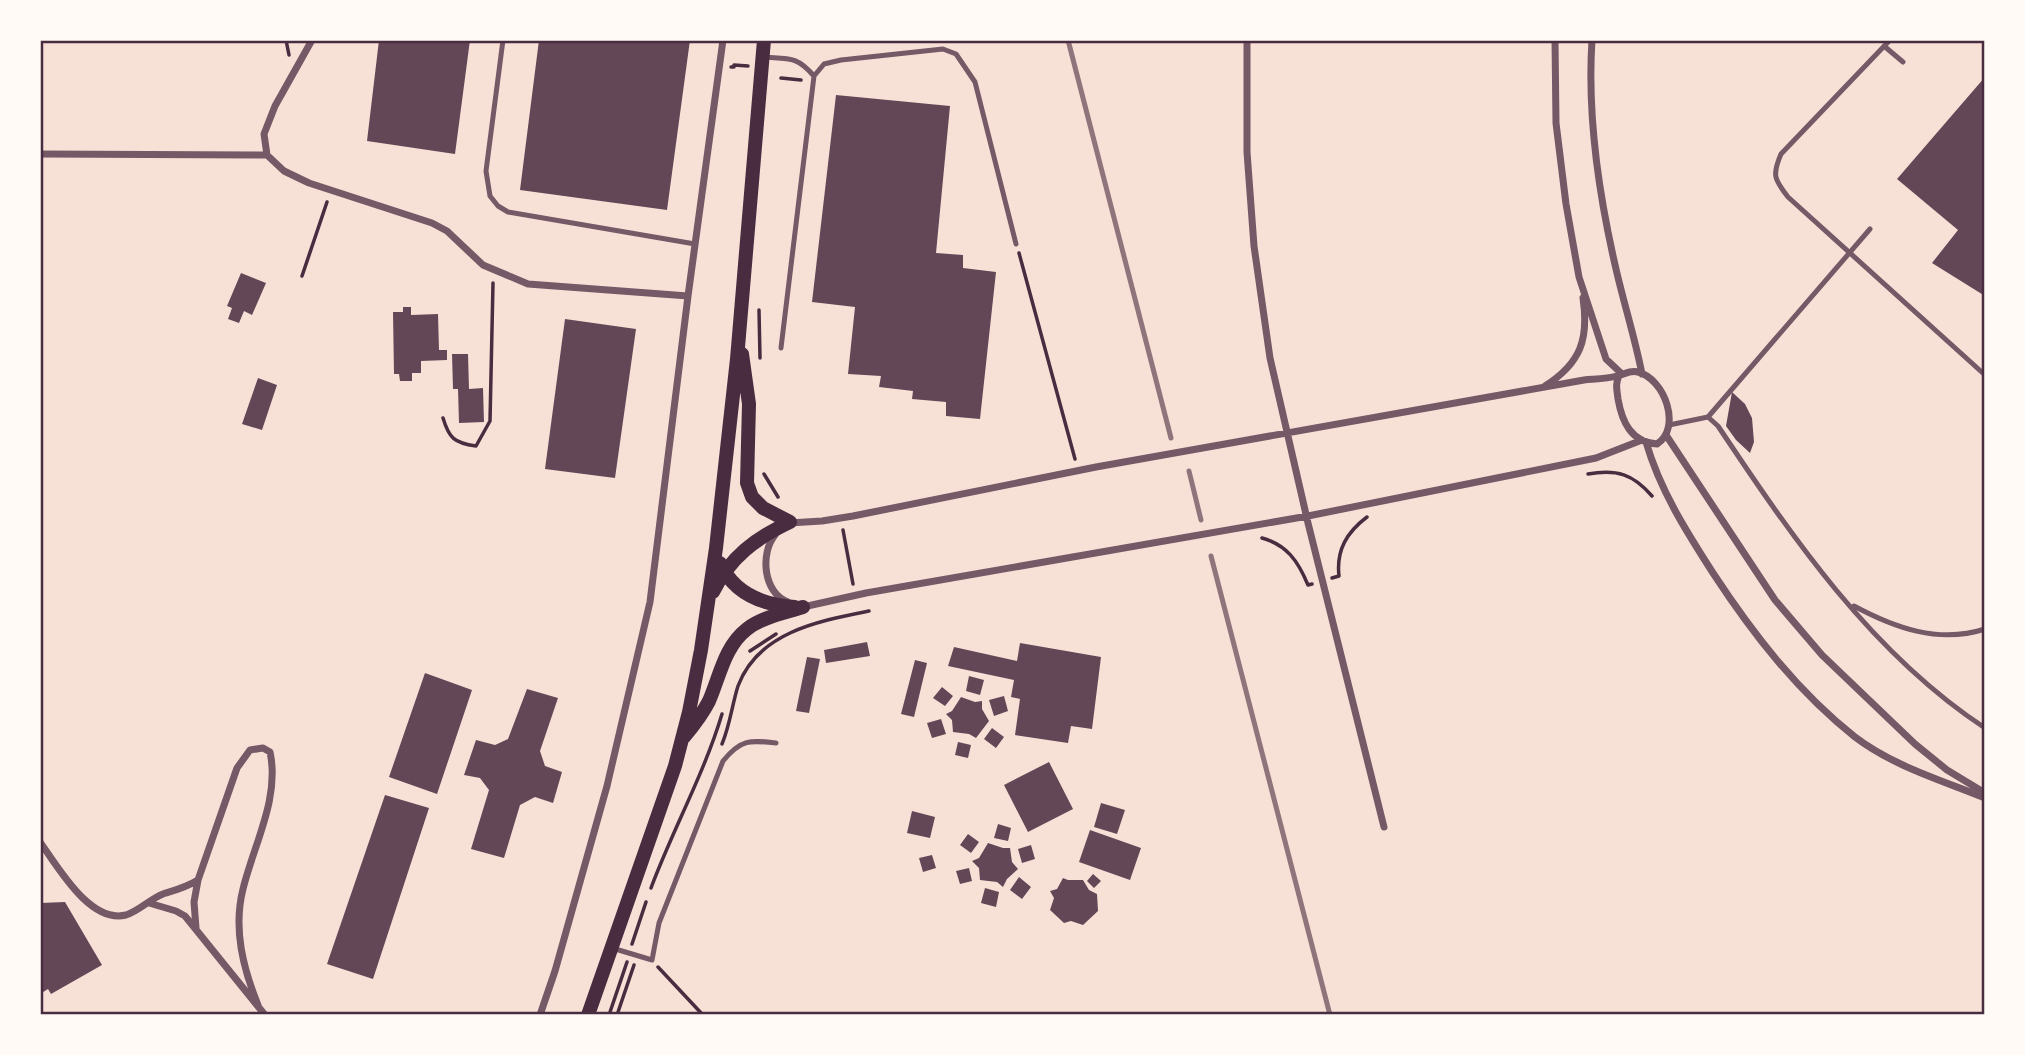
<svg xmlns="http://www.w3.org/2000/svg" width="2025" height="1055" font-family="Karla,sans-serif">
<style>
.building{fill:#644757}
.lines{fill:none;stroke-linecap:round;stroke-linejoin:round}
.path{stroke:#4a2c40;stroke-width:3.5}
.service{stroke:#755966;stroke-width:5}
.minor{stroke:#755966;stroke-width:7}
.secondary{stroke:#4a2c40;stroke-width:14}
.rail{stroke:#8f747c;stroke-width:5}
.neatline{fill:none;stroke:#4a2c40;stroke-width:2.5}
</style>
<rect width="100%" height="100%" fill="#f7e1d7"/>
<path class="building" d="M 379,40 L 470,40 L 455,154 L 367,141 Z
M 539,40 L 690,40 L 667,210 L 520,190 Z
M 1985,77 L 1985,296 L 1932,263 L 1958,230 L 1897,179 Z
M 836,95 L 950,106 L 936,253 L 963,255 L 963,268 L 996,272 L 980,419 L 946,416 L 946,402 L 912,399 L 913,391 L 879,387 L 881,376 L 848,374 L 855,307 L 812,302 Z
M 241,273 L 266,283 L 252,315 L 244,311 L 239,323 L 228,319 L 232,308 L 227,306 Z
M 403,307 L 411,307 L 411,315 L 438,314 L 439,350 L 447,350 L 447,360 L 421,361 L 421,373 L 412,373 L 412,381 L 400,381 L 399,374 L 394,374 L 393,312 L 403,312 Z
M 565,319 L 636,329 L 615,478 L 545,469 Z
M 452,354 L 468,354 L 469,389 L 483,388 L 484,422 L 459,423 L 458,389 L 453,389 Z
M 258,378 L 277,385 L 262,430 L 242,424 Z
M 1732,392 L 1745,404 L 1752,418 L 1754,442 L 1750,453 L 1736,440 L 1726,426 Z
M 867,642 L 870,656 L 826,663 L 824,650 Z
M 1020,643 L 1101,657 L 1092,729 L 1071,726 L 1068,743 L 1015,735 L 1020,699 L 1011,697 L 1014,680 L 948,666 L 954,647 L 1017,661 Z
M 807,657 L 820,659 L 809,713 L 796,711 Z
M 915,660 L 927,663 L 914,717 L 901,714 Z
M 425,673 L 472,690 L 437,794 L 389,777 Z
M 969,676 L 984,680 L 980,695 L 966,691 Z
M 942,687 L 953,696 L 945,706 L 933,698 Z
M 527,689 L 558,698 L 540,751 L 545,766 L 562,772 L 553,803 L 535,797 L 520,805 L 504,858 L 471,849 L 489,790 L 480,778 L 464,775 L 476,740 L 495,745 L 508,739 Z
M 1004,696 L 1008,711 L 994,716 L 989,700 Z
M 961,697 L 975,702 L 982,701 L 982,709 L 989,721 L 976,738 L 969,734 L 953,732 L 952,720 L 946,714 L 952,711 Z
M 941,719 L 946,734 L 932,738 L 927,723 Z
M 992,728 L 1004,737 L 996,748 L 984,739 Z
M 958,742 L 971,745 L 968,758 L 955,755 Z
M 1049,762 L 1073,809 L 1028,832 L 1004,785 Z
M 385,795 L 429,808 L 373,979 L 327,964 Z
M 1101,803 L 1125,810 L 1117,834 L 1094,827 Z
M 912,811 L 935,817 L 930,838 L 907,833 Z
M 998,824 L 1011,828 L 1008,841 L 994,838 Z
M 1090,830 L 1141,848 L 1130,880 L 1079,862 Z
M 968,834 L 979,842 L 971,853 L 960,845 Z
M 988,843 L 1003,848 L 1010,848 L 1012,862 L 1018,869 L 1007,879 L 1003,887 L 997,882 L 980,880 L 979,868 L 972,861 L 979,858 Z
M 1031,845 L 1035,859 L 1022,863 L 1018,849 Z
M 932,855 L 936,868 L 923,872 L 919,858 Z
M 969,868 L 972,881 L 960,884 L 956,871 Z
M 1093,874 L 1101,881 L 1094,888 L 1087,881 Z
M 1019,877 L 1031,887 L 1022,899 L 1010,890 Z
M 1063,878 L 1068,880 L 1083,880 L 1089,890 L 1097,894 L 1098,911 L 1083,925 L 1071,921 L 1064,923 L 1050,910 L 1054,898 L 1050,891 L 1057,889 Z
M 985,888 L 999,892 L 996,907 L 981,903 Z
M 65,902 L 102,965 L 51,994 L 48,989 L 40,994 L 40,903 Z"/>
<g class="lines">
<path class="path" d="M 286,40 L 289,55
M 731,67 L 734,67 L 734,65 L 748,66
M 781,78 L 801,80
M 1019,253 L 1075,459
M 302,276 L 327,202
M 759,310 L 760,358
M 443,418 C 449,438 454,443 476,446 L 490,421 L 493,283
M 764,474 L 778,497
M 1588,474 C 1617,469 1633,474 1652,496
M 843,530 L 853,584
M 1262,538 C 1287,545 1298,561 1308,585 L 1312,584
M 1332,578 L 1339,576 C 1336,550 1347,532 1367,517
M 750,651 L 776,634
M 722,744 C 730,725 732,705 738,686 C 758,632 819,621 869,611
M 651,888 C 673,829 704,774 722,714
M 632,944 L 646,902
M 658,967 L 703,1015
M 609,1015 L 627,962
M 617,1015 L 634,965"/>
<path class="service" d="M 503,40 L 486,171 L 490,196 L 498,206 L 508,212 L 695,244
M 1890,40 L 1781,154 C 1772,175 1774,179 1788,197 L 1985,375
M 1884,46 L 1903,62
M 762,57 C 788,59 796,55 814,76 L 781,348
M 814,76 L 824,64 L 841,60 L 943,49 L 956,54 L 975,82 L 1016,244
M 1708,417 L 1718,426 C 1792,537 1871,653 1985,728
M 1669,425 L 1708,417 L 1870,229
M 1854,606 C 1895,628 1939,644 1985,629
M 612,948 L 652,960 L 659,923 L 723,761 C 741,739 750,740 776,743"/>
<path class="minor" d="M 1247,40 L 1247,152 L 1254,246 L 1270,358 L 1308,523 L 1384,827
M 1555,40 L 1556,123 L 1566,204 L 1579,277 L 1606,359 L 1622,374
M 1592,40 C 1587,116 1599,196 1616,269 C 1624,304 1635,338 1642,374
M 40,154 L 267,155 L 284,171 L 309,183 L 432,223 L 447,231 L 483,265 L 528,284 L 688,296
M 267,155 L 264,134 L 275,106 L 312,40
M 1545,386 C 1581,363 1589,339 1583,298
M 1666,435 L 1775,600 L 1822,655 L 1915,744 L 1947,770 L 1985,793
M 1646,442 C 1660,490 1686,531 1713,573 C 1753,634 1798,692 1855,737 C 1893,766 1941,780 1985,798
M 789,523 L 822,521 L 853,516 L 1096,467 L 1584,380 C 1595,379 1607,379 1617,376 C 1625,374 1630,370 1638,372 C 1665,379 1682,428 1657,444 C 1631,442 1622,422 1618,399 C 1617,390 1615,384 1619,376
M 775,535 C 760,553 763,593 788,602
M 803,607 L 866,593 L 1308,516 L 1596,458 L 1642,440
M 40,842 C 58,867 90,924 126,915 C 139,911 150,899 163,894 C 176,890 187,887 198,880 L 237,768 L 250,750 L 263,748 L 270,752 C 280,798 254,844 243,889 C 233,929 243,968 258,1005
M 149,903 L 176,911 L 185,916 L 265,1015
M 196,928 L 194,902 L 198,880
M 540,1015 L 555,971 L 607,786 L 650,602 L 688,296 L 723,40"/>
<path class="secondary" d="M 742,354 L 749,404 L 747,483 L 752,497 L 763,508 L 790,522
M 720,563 C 734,594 763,605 795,607
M 713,592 C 730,557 756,538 790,522
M 684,737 C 694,725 702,715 709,701 C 720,676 724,647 747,629 C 762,617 785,613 803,607
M 588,1015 L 675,766 L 689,712 L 701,650 L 716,548 L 737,359 L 764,40"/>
<path class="rail" d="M 1068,40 L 1171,438
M 1189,471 L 1201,520
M 1211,556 L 1330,1015"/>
</g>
<rect width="2025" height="1055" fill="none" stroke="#fffaf5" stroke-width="84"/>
<rect x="42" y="42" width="1941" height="971" class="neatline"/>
</svg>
